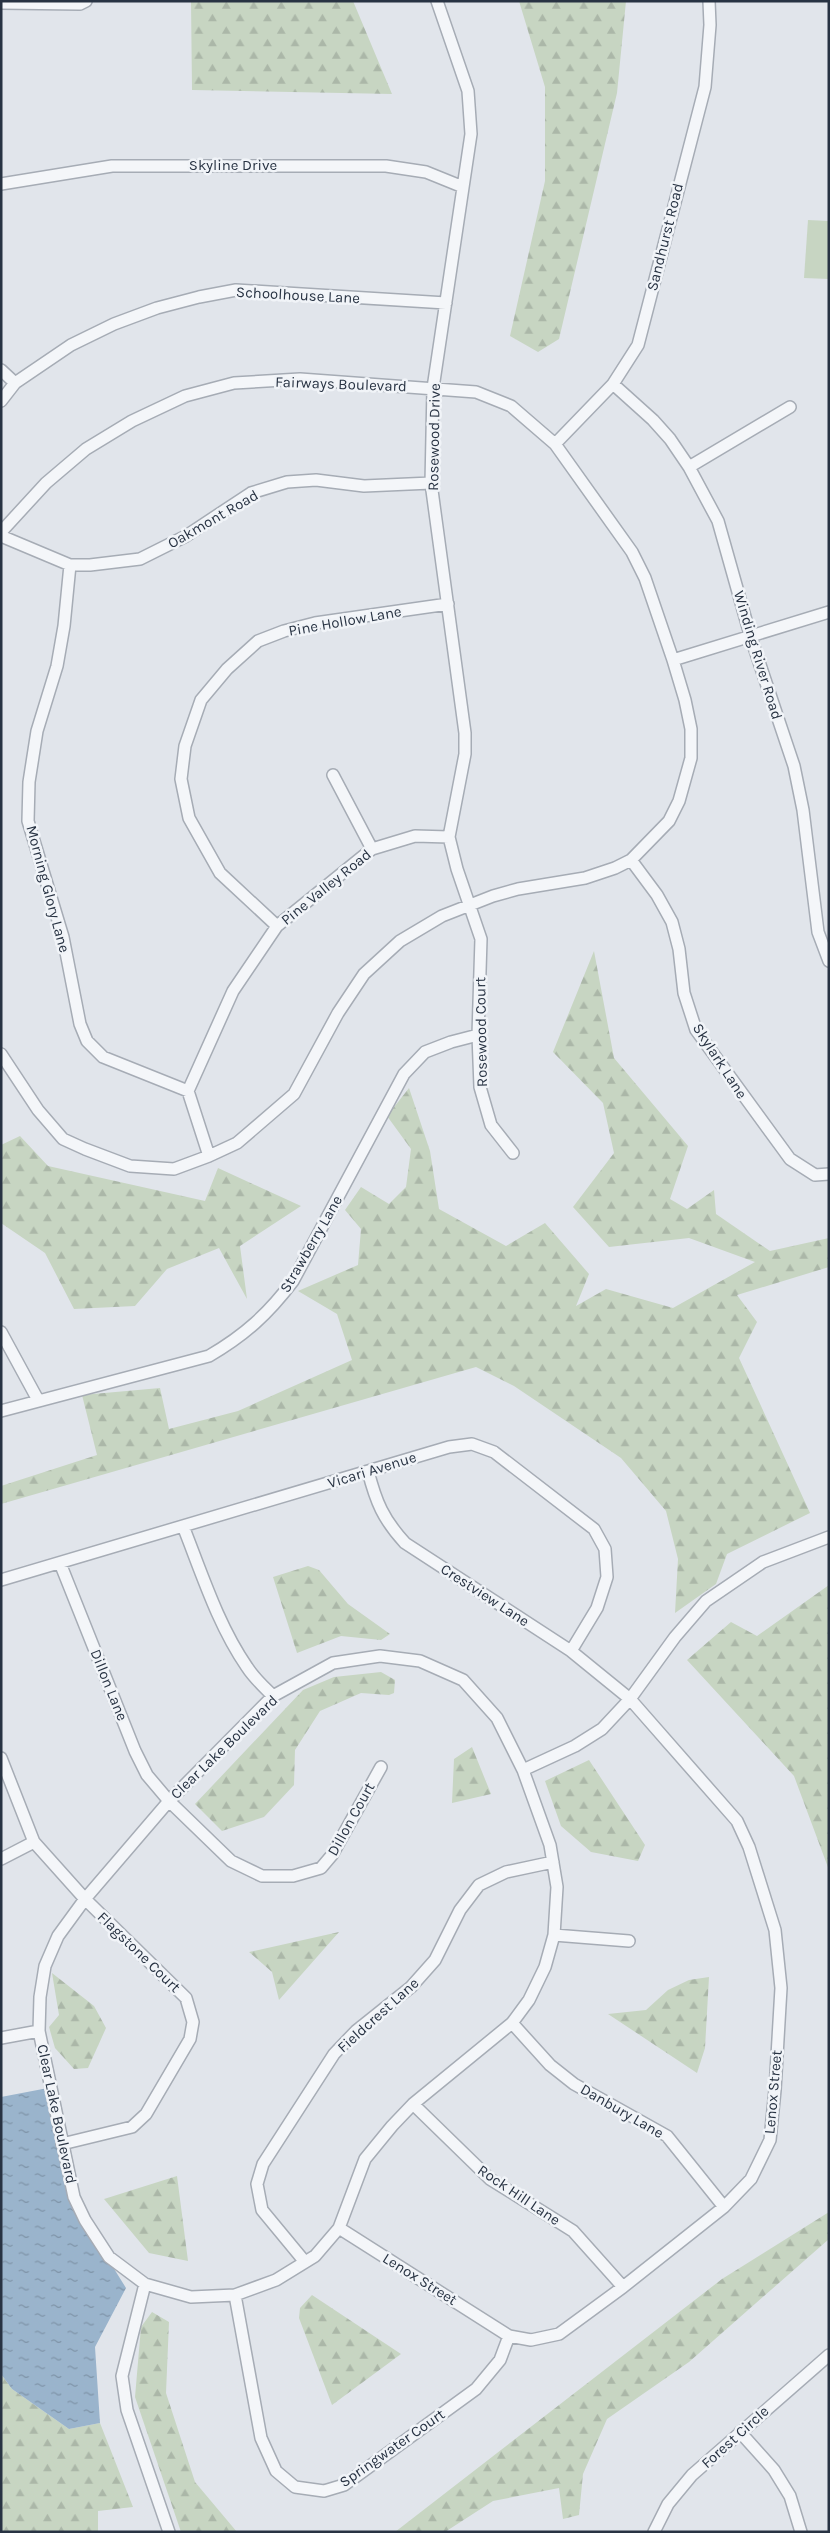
<svg xmlns="http://www.w3.org/2000/svg" width="830" height="2533" font-family="Karla,sans-serif">
<style>
.grass{fill:#c7d5c2}
.forest{fill:url(#forest-firs)}
.water{fill:url(#water-ripples)}
.lines{fill:none;stroke-linecap:round;stroke-linejoin:round}
.street-casing{stroke:#a6acb5;stroke-width:14}
.street{stroke:#f4f6f9;stroke-width:11}
.labels{text-anchor:middle;stroke-width:5;stroke-linejoin:round;paint-order:stroke}
.street-label{font-size:15px;fill:#283343;stroke:#f1f4f8}
</style>
<defs>
<pattern id="forest-firs" width="22" height="20" patternUnits="userSpaceOnUse" patternTransform="scale(1.25)"><rect width="22" height="20" fill="#c7d5c2"/><path d="M5 1l3.5 6h-7zM16 11l3.5 6h-7z" fill="#abb7a8"/></pattern>
<pattern id="water-ripples" width="26" height="14" patternUnits="userSpaceOnUse" patternTransform="scale(1.25)"><rect width="26" height="14" fill="#9ab4cc"/><path d="M2 4q2-2 4 0t4 0M15 11q2-2 4 0t4 0" fill="none" stroke="#7e93a7"/></pattern>
</defs>
<rect width="100%" height="100%" fill="#e1e5eb"/>
<path class="grass" d="M 808,220 L 829,221 L 829,279 L 804,278 Z"/>
<path class="forest" d="M 191,1 L 353,1 L 392,94 L 192,90 Z
M 519,1 L 626,1 L 617,93 L 559,339 L 538,352 L 510,336 L 545,181 L 545,87 Z
M 594,951 L 614,1058 L 688,1146 L 670,1199 L 687,1209 L 714,1190 L 716,1214 L 770,1251 L 829,1238 L 829,1267 L 737,1295 L 757,1322 L 739,1358 L 810,1513 L 727,1554 L 716,1584 L 675,1613 L 678,1559 L 666,1511 L 621,1458 L 514,1386 L 476,1367 L 1,1504 L 1,1486 L 97,1455 L 82,1395 L 160,1388 L 169,1429 L 238,1411 L 352,1360 L 337,1314 L 298,1291 L 358,1265 L 361,1229 L 345,1210 L 361,1187 L 389,1204 L 406,1187 L 411,1149 L 387,1116 L 409,1088 L 430,1151 L 439,1209 L 506,1246 L 545,1223 L 589,1274 L 576,1306 L 606,1289 L 673,1308 L 755,1262 L 689,1238 L 609,1247 L 573,1207 L 614,1153 L 603,1103 L 553,1052 Z
M 20,1136 L 48,1166 L 205,1201 L 218,1168 L 301,1206 L 240,1246 L 247,1299 L 219,1248 L 167,1269 L 135,1306 L 74,1309 L 45,1253 L 1,1223 L 1,1145 Z
M 308,1566 L 319,1570 L 348,1604 L 390,1634 L 381,1640 L 341,1636 L 297,1653 L 273,1577 Z
M 829,1585 L 829,1870 L 794,1776 L 687,1660 L 731,1622 L 757,1636 Z
M 381,1672 L 395,1680 L 394,1693 L 389,1695 L 361,1693 L 320,1711 L 295,1750 L 294,1785 L 264,1817 L 222,1831 L 195,1804 L 303,1690 L 334,1677 Z
M 472,1747 L 491,1794 L 452,1803 L 454,1759 Z
M 589,1760 L 645,1845 L 638,1861 L 591,1852 L 561,1826 L 545,1781 Z
M 339,1932 L 279,2000 L 272,1972 L 249,1952 Z
M 52,1973 L 94,2006 L 106,2028 L 88,2068 L 74,2069 L 55,2048 L 49,2027 L 59,2015 Z
M 709,1977 L 705,2048 L 697,2073 L 608,2014 L 646,2010 L 668,1990 L 689,1980 Z
M 177,2176 L 188,2261 L 149,2253 L 104,2199 Z
M 829,2212 L 829,2239 L 689,2362 L 607,2419 L 583,2474 L 579,2515 L 563,2519 L 559,2488 L 493,2501 L 445,2532 L 395,2532 L 722,2279 Z
M 312,2295 L 401,2354 L 332,2405 L 299,2318 L 300,2308 Z
M 152,2312 L 169,2322 L 166,2393 L 195,2482 L 237,2532 L 181,2532 L 135,2397 L 141,2327 Z
M 1,2374 L 12,2389 L 69,2429 L 100,2423 L 133,2507 L 98,2511 L 98,2532 L 1,2532 Z"/>
<path class="water" d="M 48,2088 L 75,2206 L 126,2288 L 95,2347 L 100,2423 L 69,2429 L 12,2389 L 1,2374 L 1,2097 Z"/>
<g class="lines">
<defs>
<path id="street" d="M 437,1 L 468,91 L 471,134 L 433,388 L 431,483 L 465,733 L 465,754 L 449,837 L 457,869 L 481,939 L 478,1035 L 480,1087 L 491,1125 L 513,1153
M 1,3 L 80,4 L 86,1
M 1,184 L 112,166 L 386,166 L 426,172 L 463,187
M 1,370 L 15,383
M 613,384 L 653,420 L 670,439 L 689,467 L 718,521 L 751,638 L 794,766 L 803,810 L 818,932 L 829,961
M 1,401 L 15,383 L 71,345 L 114,324 L 157,308 L 199,297 L 236,290 L 446,303
M 555,444 L 613,384 L 638,345 L 705,87 L 710,25 L 709,1
M 689,467 L 790,407
M 1,532 L 46,483 L 86,449 L 132,421 L 185,396 L 234,383 L 300,379 L 476,392 L 511,406 L 555,444 L 632,552 L 645,578 L 673,660 L 685,700 L 691,729 L 691,758 L 679,801 L 669,821 L 631,860 L 615,868 L 585,878 L 518,889 L 493,896 L 442,916 L 400,941 L 364,974 L 338,1013 L 294,1094 L 237,1143 L 209,1156 L 174,1169 L 130,1166 L 85,1149 L 63,1139 L 38,1110 L 1,1054
M 1,536 L 70,565 L 90,565 L 140,559 L 186,536 L 251,493 L 287,482 L 316,480 L 364,486 L 431,483
M 70,565 L 64,626 L 57,666 L 37,731 L 29,782 L 28,821 L 63,937 L 80,1024 L 87,1041 L 103,1057 L 188,1091
M 673,660 L 829,612
M 333,775 L 372,849
M 631,860 L 657,895 L 672,922 L 679,949 L 684,993 L 696,1030 L 790,1159 L 815,1175 L 829,1174
M 277,926 L 220,873 L 189,818 L 181,779 L 185,746 L 201,700 L 227,669 L 258,641 L 284,631 L 315,623 L 448,604
M 209,1156 L 188,1091 L 233,991 L 277,926 L 372,849 L 415,836 L 449,837
M 1,1332 L 38,1400
M 1,1411 L 209,1356 C 245,1335 268,1314 293,1281 L 404,1074 L 425,1052 L 451,1042 L 478,1035
M 183,1526 C 202,1574 218,1625 247,1667 C 254,1678 264,1687 273,1696
M 60,1563 L 135,1751 L 147,1775 L 169,1801 L 231,1861 L 262,1876 L 293,1876 L 321,1868 L 332,1855 L 381,1767
M 1,1580 L 449,1447 L 472,1444 L 494,1452 L 594,1529 L 605,1549 L 607,1577 L 597,1608 L 571,1651
M 380,1656 L 420,1661 L 463,1680 L 497,1718 L 523,1770 L 550,1845 L 557,1887 L 554,1935 L 545,1967 L 529,2000 L 512,2023 L 413,2104 L 392,2126 L 365,2159 L 339,2228 L 315,2256 L 276,2280 L 235,2295 L 191,2297 L 145,2284 L 109,2257 L 85,2220 L 74,2197 L 39,2031 L 40,1997 L 45,1966 L 58,1936 L 85,1899 L 169,1801 L 273,1696 L 333,1663 Z
M 1,1758 L 34,1842 L 85,1899 L 186,1998 L 193,2022 L 190,2039 L 146,2114 L 132,2127 L 62,2144
M 523,1770 L 575,1746 L 602,1729 L 630,1699 L 675,1637 L 706,1601 L 763,1562 L 829,1537
M 1,1859 L 34,1842
M 554,1935 L 629,1941
M 512,2023 L 550,2065 L 574,2084 L 667,2136 L 724,2207
M 1,2038 L 39,2031
M 413,2104 L 490,2179 L 573,2231 L 623,2287
M 339,2228 L 509,2336 L 531,2340 L 559,2334 L 623,2287 L 724,2207 L 751,2179 L 770,2140 L 775,2090 L 781,1988 L 775,1930 L 749,1847 L 737,1821 L 630,1699 L 571,1651 L 405,1543 C 383,1519 376,1502 368,1471
M 305,2262 L 262,2210 L 257,2184 L 263,2164 L 334,2054 L 356,2031 L 411,1987 L 435,1960 L 460,1910 L 479,1885 L 506,1872 L 553,1862
M 145,2284 L 122,2376 L 127,2410 L 169,2532
M 235,2295 L 261,2438 L 276,2471 L 295,2487 L 324,2491 L 344,2485 L 476,2389 L 500,2360 L 509,2336
M 740,2432 L 774,2470 L 790,2496 L 801,2532
M 654,2532 L 668,2504 L 692,2475 L 829,2355"/>
</defs>
<use href="#street" class="street-casing"/>
<use href="#street" class="street"/>
</g>
<g class="labels">
<g class="street-label">
<text x="233" y="170">Skyline Drive</text>
<text transform="translate(665 237) rotate(-76)" y="5">Sandhurst Road</text>
<text transform="translate(298 295) rotate(3)" y="5">Schoolhouse Lane</text>
<text transform="translate(341 384) rotate(2)" y="5">Fairways Boulevard</text>
<text transform="translate(434 437) rotate(-89)" y="5">Rosewood Drive</text>
<text transform="translate(213 519) rotate(-30)" y="5">Oakmont Road</text>
<text transform="translate(345 621) rotate(-10)" y="5">Pine Hollow Lane</text>
<text transform="translate(758 655) rotate(73)" y="5">Winding River Road</text>
<text transform="translate(326 887) rotate(-39)" y="5">Pine Valley Road</text>
<text transform="translate(48 889) rotate(75)" y="5">Morning Glory Lane</text>
<text transform="translate(481 1032) rotate(-91)" y="5">Rosewood Court</text>
<text transform="translate(720 1061) rotate(57)" y="5">Skylark Lane</text>
<text transform="translate(311 1244) rotate(-60)" y="5">Strawberry Lane</text>
<text transform="translate(372 1470) rotate(-17)" y="5">Vicari Avenue</text>
<text transform="translate(485 1595) rotate(33)" y="5">Crestview Lane</text>
<text transform="translate(109 1685) rotate(68)" y="5">Dillon Lane</text>
<text transform="translate(224 1747) rotate(-44)" y="5">Clear Lake Boulevard</text>
<text transform="translate(351 1819) rotate(-61)" y="5">Dillon Court</text>
<text transform="translate(139 1952) rotate(44)" y="5">Flagstone Court</text>
<text transform="translate(378 2015) rotate(-42)" y="5">Fieldcrest Lane</text>
<text transform="translate(773 2092) rotate(-85)" y="5">Lenox Street</text>
<text transform="translate(622 2111) rotate(30)" y="5">Danbury Lane</text>
<text transform="translate(57 2114) rotate(78)" y="5">Clear Lake Boulevard</text>
<text transform="translate(519 2195) rotate(34)" y="5">Rock Hill Lane</text>
<text transform="translate(420 2279) rotate(32)" y="5">Lenox Street</text>
<text transform="translate(735 2437) rotate(-42)" y="5">Forest Circle</text>
<text transform="translate(392 2448) rotate(-35)" y="5">Springwater Court</text>
</g>
</g>
<rect width="830" height="2533" fill="none" stroke="#283343" stroke-width="5"/>
</svg>
